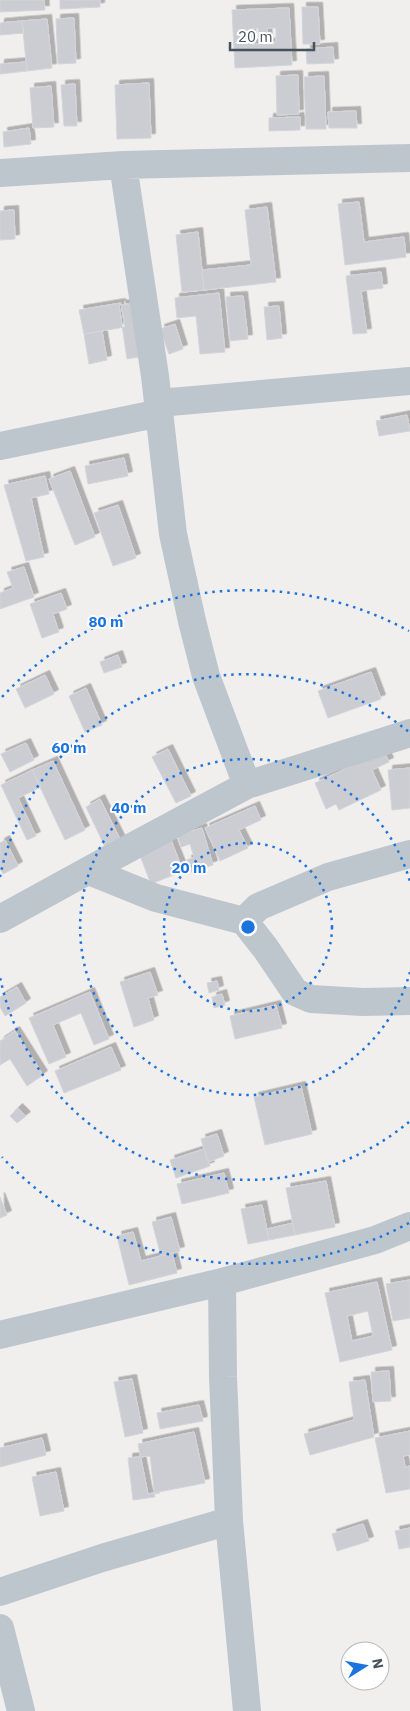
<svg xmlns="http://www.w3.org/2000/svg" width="410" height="1711" font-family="'IBM Plex Sans',sans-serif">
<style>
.building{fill:#cbcdd3;stroke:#d2d5da;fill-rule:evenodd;filter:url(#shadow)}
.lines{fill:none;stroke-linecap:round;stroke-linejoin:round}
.street{stroke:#bdc6cd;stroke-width:28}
.ring{fill:none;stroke:#1b74dd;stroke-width:2.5;stroke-dasharray:2.5 5}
.centre{fill:#1b74dd;stroke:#fff;stroke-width:2.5}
.ring-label{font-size:15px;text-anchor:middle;font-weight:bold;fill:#1b74dd;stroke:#fff;stroke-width:4;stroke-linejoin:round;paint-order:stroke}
</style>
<defs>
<filter id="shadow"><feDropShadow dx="4.5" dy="-4.5" stdDeviation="0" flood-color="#0004"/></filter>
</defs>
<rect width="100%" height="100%" fill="#f1eeee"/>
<path class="building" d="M 0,0 L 44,0 L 45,10 L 0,12 Z
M 60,0 L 100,0 L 100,7 L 60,9 Z
M 302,7 L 318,7 L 320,44 L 303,44 Z
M 289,8 L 292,65 L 235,68 L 232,10 ZM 258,28 L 259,44 L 251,44 L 251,29 ZM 267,28 L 276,28 L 276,42 L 268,43 Z
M 74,18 L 76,63 L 58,64 L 56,19 Z
M 47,19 L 52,68 L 27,71 L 22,21 Z
M 22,21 L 24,33 L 0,35 L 0,23 Z
M 333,47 L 334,63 L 307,64 L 306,49 Z
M 27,62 L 27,71 L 0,74 L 0,64 Z
M 298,75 L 299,114 L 277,115 L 276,76 Z
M 324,76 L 326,129 L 306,129 L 304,77 Z
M 149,83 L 151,138 L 117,139 L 115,85 Z
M 75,84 L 77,126 L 64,126 L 61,85 Z
M 51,86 L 54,127 L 33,128 L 30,88 Z
M 356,111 L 357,128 L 329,128 L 328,112 Z
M 300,117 L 300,130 L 269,131 L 269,118 Z
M 29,128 L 31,144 L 4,147 L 3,132 Z
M 359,202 L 364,242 L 404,237 L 406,257 L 345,265 L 338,204 Z
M 267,207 L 276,282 L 204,290 L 202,270 L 251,265 L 245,210 Z
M 14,210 L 15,239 L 0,240 L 0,211 Z
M 198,232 L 204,290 L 182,292 L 176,235 Z
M 381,272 L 383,288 L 361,291 L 367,333 L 353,334 L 346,276 Z
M 219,293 L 225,352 L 200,354 L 196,316 L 177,318 L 175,298 Z
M 243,296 L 248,339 L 230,341 L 226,297 Z
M 121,303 L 125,327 L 84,334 L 79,310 Z
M 137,303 L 144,356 L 127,359 L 119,305 Z
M 279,306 L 282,338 L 267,340 L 264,307 Z
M 175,324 L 183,349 L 169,354 L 160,329 Z
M 102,331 L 107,360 L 89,364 L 84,334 Z
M 407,415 L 410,431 L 379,436 L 376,421 Z
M 124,458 L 128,476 L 88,484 L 85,466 Z
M 70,471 L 95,537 L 75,545 L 49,479 Z
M 45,476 L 49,494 L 31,498 L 44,557 L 26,561 L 4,485 Z
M 118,505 L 136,558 L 113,566 L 94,513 Z
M 24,567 L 34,597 L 0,609 L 0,593 L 13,588 L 7,572 Z
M 61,593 L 67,609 L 53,614 L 59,632 L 42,638 L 30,604 Z
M 118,655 L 122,667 L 104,673 L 100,662 Z
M 371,672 L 381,699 L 328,718 L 318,691 Z
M 45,675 L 54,694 L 25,708 L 16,689 Z
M 86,688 L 102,725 L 85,732 L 69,696 Z
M 26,743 L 34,760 L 10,772 L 1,754 Z
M 168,749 L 191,796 L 176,803 L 152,757 Z
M 384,751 L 389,762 L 372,770 L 381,790 L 339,810 L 336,804 L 326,809 L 315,783 Z
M 53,761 L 85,830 L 65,840 L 32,770 Z
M 410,768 L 410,808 L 392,810 L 388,770 Z
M 32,770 L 41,787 L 18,798 L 36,836 L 27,840 L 1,785 Z
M 100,799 L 121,841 L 106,849 L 86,807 Z
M 255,806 L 261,820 L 239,830 L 248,848 L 220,861 L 205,828 Z
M 202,828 L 213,865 L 191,872 L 187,860 L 194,857 L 190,844 L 181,847 L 177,835 Z
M 169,835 L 183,871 L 151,884 L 137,848 Z
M 5,840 L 18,866 L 3,874 L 0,868 L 0,843 Z
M 150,972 L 158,995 L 148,998 L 154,1020 L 134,1027 L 120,982 Z
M 217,981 L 219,990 L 209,993 L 207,983 Z
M 17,987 L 26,1003 L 5,1016 L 0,1007 L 0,997 Z
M 90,992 L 109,1039 L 94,1045 L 81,1013 L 53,1025 L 66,1057 L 49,1064 L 29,1018 Z
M 222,994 L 225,1005 L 214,1008 L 212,997 Z
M 276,1005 L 282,1028 L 235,1039 L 230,1016 Z
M 15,1031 L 43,1075 L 27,1086 L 10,1059 L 0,1065 L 0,1041 Z
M 111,1047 L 121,1070 L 64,1093 L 55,1071 Z
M 301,1086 L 312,1134 L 265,1145 L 254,1097 Z
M 18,1108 L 26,1116 L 17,1123 L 10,1116 Z
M 217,1134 L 224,1156 L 208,1162 L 201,1139 Z
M 204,1149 L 210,1166 L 176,1178 L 170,1160 Z
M 224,1173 L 229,1193 L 182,1204 L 177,1184 Z
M 326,1181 L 335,1227 L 295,1235 L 286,1188 Z
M 0,1197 L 7,1215 L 0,1218 Z
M 262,1205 L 269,1240 L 248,1244 L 241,1209 Z
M 171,1217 L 180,1251 L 161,1256 L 152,1222 Z
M 293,1223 L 295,1235 L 269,1240 L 267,1229 Z
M 133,1232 L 141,1261 L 172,1253 L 177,1273 L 129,1285 L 117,1236 Z
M 410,1280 L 410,1318 L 393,1321 L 386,1284 Z
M 377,1282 L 392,1350 L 340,1362 L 325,1293 ZM 368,1311 L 373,1336 L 352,1341 L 347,1316 Z
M 389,1371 L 391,1401 L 373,1402 L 371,1372 Z
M 132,1379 L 143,1433 L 125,1437 L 114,1382 Z
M 365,1380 L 374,1437 L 310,1455 L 304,1434 L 354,1420 L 349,1382 Z
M 199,1405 L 203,1421 L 160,1429 L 157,1413 Z
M 410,1431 L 410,1455 L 403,1456 L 405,1467 L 410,1466 L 410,1489 L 386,1493 L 375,1438 Z
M 194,1432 L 205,1483 L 148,1494 L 138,1444 Z
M 42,1438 L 46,1455 L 0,1467 L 0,1448 Z
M 150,1456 L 155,1497 L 133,1500 L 128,1458 Z
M 56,1472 L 64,1511 L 40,1516 L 32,1477 Z
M 363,1524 L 369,1541 L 337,1551 L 332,1534 Z
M 410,1528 L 410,1547 L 399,1549 L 395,1531 Z"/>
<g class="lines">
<path class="street" d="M 123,165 L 155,376 L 173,534 L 192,621 L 206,676 L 247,785
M 0,173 L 123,165 L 410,158
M 159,403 L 410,381
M 0,446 L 160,413
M 89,871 L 156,898 L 244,921 L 266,949 L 295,992 L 311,999 L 363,1002 L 410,1001
M 0,919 L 111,858 L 247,785 L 410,733
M 244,921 L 258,907 L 328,877 L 410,854
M 222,1282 L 223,1377 L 229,1521 L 247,1711
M 0,1335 L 222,1282 L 375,1240 L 410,1226
M 0,1592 L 102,1558 L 229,1521
M 0,1628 L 21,1711"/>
</g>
<g class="ring">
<circle cx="248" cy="927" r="84"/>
<path d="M410 972A168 168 0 1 1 410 882"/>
<path d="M409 1122A253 253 0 0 1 0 977M0 877A253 253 0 0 1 409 732"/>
<path d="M409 1223A337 337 0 0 1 2 1157M2 697A337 337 0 0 1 409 631"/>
</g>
<circle cx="248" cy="927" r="8" class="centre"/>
<g class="ring-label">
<text x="106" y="627">80 m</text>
<text x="69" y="753">60 m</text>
<text x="129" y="813">40 m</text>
<text x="189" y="873">20 m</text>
</g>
<g transform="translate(365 1666) rotate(79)"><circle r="24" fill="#ffffff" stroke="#b5babd"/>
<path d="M0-4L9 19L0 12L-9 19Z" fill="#1b74dd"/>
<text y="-8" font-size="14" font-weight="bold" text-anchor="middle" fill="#47525b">N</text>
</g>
<path d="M230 42v8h84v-8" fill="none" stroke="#47525b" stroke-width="2.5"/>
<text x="238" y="42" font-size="15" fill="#47525b" stroke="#ffffff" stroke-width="4" paint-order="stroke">20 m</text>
</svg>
